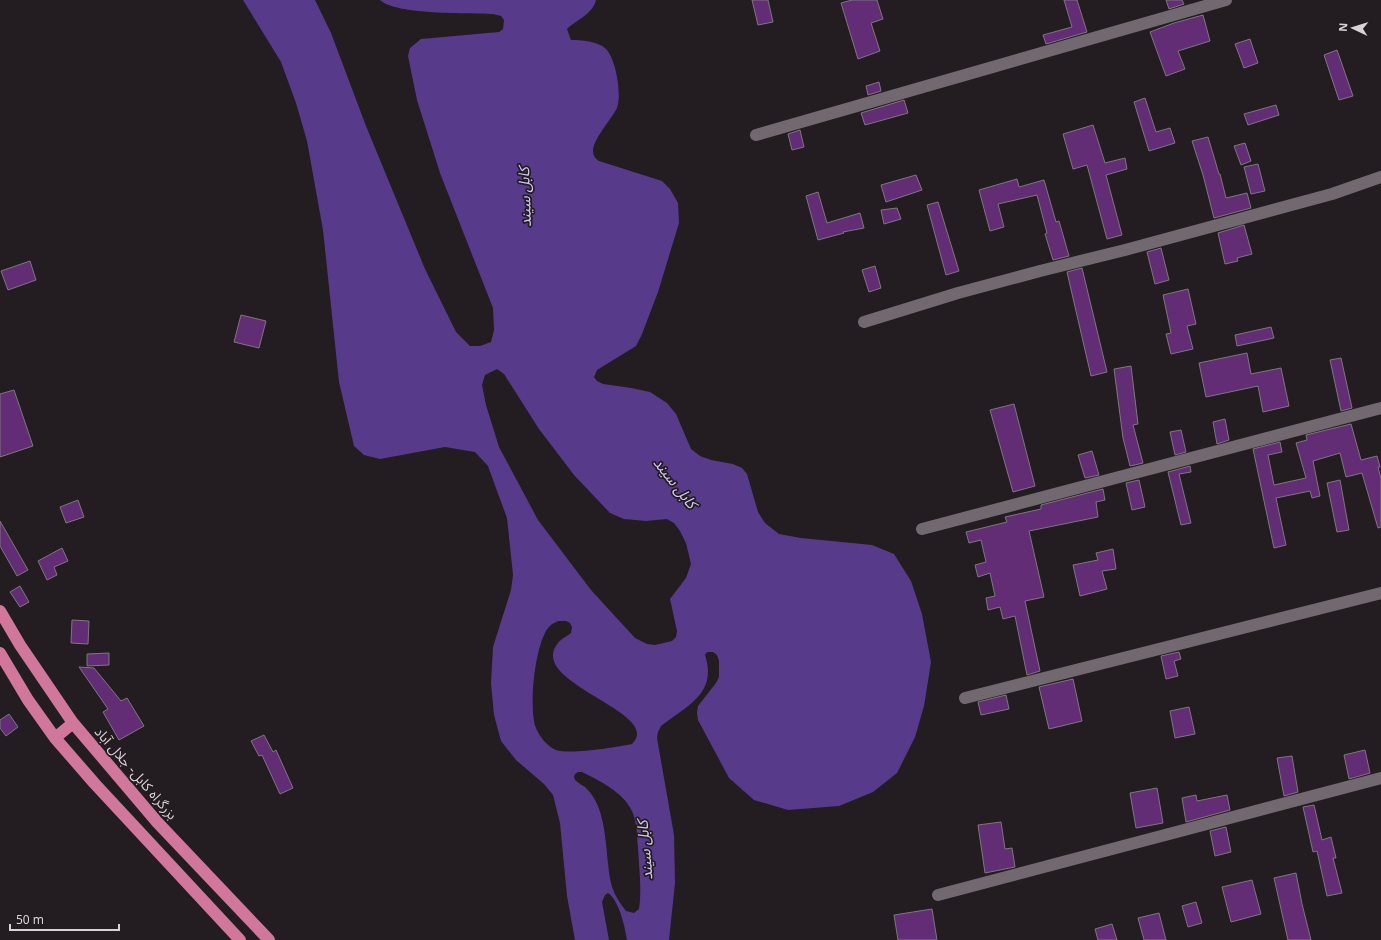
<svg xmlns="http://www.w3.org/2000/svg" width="1381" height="940" font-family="Georgia,'Noto Sans Arabic',serif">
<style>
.water{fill:#573b8a;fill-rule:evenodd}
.building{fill:#622d74;stroke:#7d777f}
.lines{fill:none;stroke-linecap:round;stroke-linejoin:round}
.street{stroke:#71696f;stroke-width:12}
.highway{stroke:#d1779c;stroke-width:12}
.labels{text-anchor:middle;stroke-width:3.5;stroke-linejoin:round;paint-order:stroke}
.street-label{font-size:14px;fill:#d8d3d7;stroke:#231c21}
.water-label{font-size:15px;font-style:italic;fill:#d5c9f6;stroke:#231c21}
</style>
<rect width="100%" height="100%" fill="#231c21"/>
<path class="water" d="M 243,0 L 315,0 L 331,33 L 366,126 L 425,269 L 456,332 L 470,346 L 480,346 L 491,342 L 494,330 L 493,308 L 440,173 L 417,100 L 408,56 L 410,48 L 421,39 L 499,32 L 503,29 L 504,20 L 501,16 L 493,14 C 470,13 395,15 380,0 L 596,0 C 593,14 576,20 567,29 L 571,40 C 581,40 598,41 606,49 C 616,59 622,95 617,108 C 611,120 593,139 593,151 C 593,156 596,159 599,161 L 662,181 L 670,189 L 678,203 L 679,223 L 658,292 L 642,334 L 636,346 L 597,370 L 594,377 L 597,381 L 603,384 L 631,388 L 650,392 L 667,403 L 676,414 L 691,449 L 700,456 L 711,460 L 733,464 L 742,468 L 747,474 L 758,512 L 765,523 L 779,534 L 801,538 L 872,545 L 894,554 L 911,581 L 922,614 L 931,662 L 924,706 L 915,737 L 897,773 L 873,792 L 839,806 L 788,810 L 754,800 L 729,778 L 698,720 L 697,713 L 698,706 L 716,683 L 719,677 L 719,661 L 717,655 L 713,652 L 708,652 L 706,653 L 705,655 C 718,694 686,706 661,726 L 658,732 L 657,738 L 674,835 L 675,883 L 669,940 L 627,940 C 625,927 619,900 608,893 L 605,895 L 602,902 L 609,940 L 575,940 L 567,896 L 560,823 L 553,795 L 544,784 L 516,760 L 501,741 L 494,715 L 491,683 L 493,647 L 511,590 L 513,575 L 507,518 L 497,491 L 488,466 L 475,452 L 445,447 L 380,459 L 364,455 L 354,446 L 339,382 L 323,230 L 307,141 L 296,103 L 281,62 ZM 497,369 L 504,374 L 539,429 L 574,475 L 610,513 L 624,519 L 646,521 L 667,519 L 674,523 L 680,531 L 686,543 L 691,564 L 686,578 L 670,599 L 677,631 L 676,637 L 672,641 L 655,645 L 647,644 L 635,638 L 591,590 L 538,520 L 499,447 L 486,405 L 482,385 L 485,375 ZM 559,621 L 566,621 L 570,623 L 572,627 L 571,633 C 567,636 561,639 558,643 C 525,683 665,712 632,744 C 617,747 570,755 556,750 C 548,747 539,736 536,728 C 528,710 535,637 551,625 C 553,623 556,622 559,621 ZM 578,772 L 582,772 C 600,781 623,792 632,811 C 637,822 637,836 638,848 C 639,868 642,889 639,909 L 634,913 L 626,911 C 620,903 615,896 612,887 C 604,858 610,809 585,787 C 582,785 578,783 575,780 L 574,777 L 575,774 Z"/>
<path class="building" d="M 752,0 L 768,0 L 773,22 L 758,25 Z
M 852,0 L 877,0 L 883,19 L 871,23 L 880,51 L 858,59 L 841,3 Z
M 1064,0 L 1077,0 L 1087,32 L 1046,44 L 1043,35 L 1072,27 Z
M 1166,0 L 1182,0 L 1184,4 L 1169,9 Z
M 1203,15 L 1210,41 L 1178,51 L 1185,69 L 1166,76 L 1150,32 L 1174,23 Z
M 1250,39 L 1258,63 L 1244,68 L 1235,44 Z
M 1337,50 L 1353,96 L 1339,100 L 1324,55 Z
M 879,82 L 881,91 L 868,95 L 866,86 Z
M 1145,98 L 1156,132 L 1170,128 L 1175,143 L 1149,151 L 1134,102 Z
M 904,100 L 908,113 L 865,125 L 861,113 Z
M 1276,105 L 1279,115 L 1248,125 L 1244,114 Z
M 1093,125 L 1105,163 L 1125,158 L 1127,169 L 1106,175 L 1122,235 L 1107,239 L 1087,165 L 1073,169 L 1063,134 Z
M 800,130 L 804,147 L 792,150 L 788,134 Z
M 1208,137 L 1219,174 L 1220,174 L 1226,198 L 1247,193 L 1251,208 L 1214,218 L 1203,175 L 1192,141 Z
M 1245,143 L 1251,161 L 1241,165 L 1234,146 Z
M 1258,164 L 1265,191 L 1251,194 L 1244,167 Z
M 916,175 L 922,190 L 886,202 L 881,185 Z
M 1017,179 L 1019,187 L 1044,180 L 1056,222 L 1059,221 L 1069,256 L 1053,260 L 1045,234 L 1047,233 L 1037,195 L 998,204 L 1004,227 L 990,231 L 979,190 Z
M 818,192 L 827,223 L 860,213 L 864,228 L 843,232 L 844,233 L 818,240 L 806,196 Z
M 938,202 L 959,271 L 946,275 L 927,205 Z
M 897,208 L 901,219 L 884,224 L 881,210 Z
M 1244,225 L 1252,254 L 1237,258 L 1238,261 L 1225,264 L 1218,233 Z
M 1161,248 L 1169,280 L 1155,284 L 1147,252 Z
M 30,261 L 36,280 L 8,290 L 1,271 Z
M 875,266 L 881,288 L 869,292 L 862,270 Z
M 1082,268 L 1107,372 L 1091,376 L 1067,272 Z
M 1188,289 L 1196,324 L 1187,326 L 1193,349 L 1171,354 L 1166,334 L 1171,333 L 1163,295 Z
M 241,315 L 266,321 L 259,348 L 234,342 Z
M 1271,327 L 1274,338 L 1237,346 L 1235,335 Z
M 1247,353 L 1251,374 L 1281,368 L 1289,406 L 1263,412 L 1258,386 L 1206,397 L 1199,363 Z
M 1341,358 L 1352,408 L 1341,411 L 1330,360 Z
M 1131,366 L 1138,424 L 1133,425 L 1143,463 L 1130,466 L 1123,438 L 1114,369 Z
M 14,390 L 33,446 L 0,457 L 0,394 Z
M 1014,404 L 1035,486 L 1013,492 L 990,410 Z
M 1225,419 L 1229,440 L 1217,444 L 1213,422 Z
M 1351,424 L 1361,460 L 1377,456 L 1380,467 L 1378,467 L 1381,479 L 1381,527 L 1378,528 L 1362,473 L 1346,477 L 1340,453 L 1313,461 L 1320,496 L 1312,498 L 1310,491 L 1276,498 L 1286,545 L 1274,548 L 1253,449 L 1280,442 L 1282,452 L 1268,455 L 1274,485 L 1306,478 L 1296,443 L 1307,440 L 1306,435 Z
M 1181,430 L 1186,452 L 1175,455 L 1170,432 Z
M 1092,451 L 1099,475 L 1085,478 L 1078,455 Z
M 1190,466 L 1191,472 L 1179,474 L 1191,523 L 1181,525 L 1168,472 Z
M 1139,480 L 1145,507 L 1132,510 L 1126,483 Z
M 1340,480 L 1349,530 L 1337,532 L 1327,483 Z
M 1103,489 L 1105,500 L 1096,502 L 1098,517 L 1029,531 L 1044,597 L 1025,601 L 1040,671 L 1027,675 L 1015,616 L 1003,619 L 1000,607 L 988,610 L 986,598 L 995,596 L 990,573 L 978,577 L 975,565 L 986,562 L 981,540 L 969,543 L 966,532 L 1007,522 L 1005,517 L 1041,509 L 1041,505 Z
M 78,500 L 84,517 L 66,523 L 60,507 Z
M 0,521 L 28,570 L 17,576 L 0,546 Z
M 62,548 L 68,561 L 54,567 L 57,575 L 47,580 L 38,561 Z
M 1113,549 L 1116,569 L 1102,571 L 1107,589 L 1080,596 L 1073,565 L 1098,560 L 1096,553 Z
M 20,586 L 29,602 L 20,607 L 10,592 Z
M 72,620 L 89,621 L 88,644 L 71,643 Z
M 1179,652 L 1181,659 L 1174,661 L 1178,676 L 1166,679 L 1161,656 Z
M 109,653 L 109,665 L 87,666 L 87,654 Z
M 79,667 L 94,668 L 121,701 L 127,698 L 144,726 L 119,740 L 103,712 L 108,709 Z
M 1073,679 L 1082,721 L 1049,729 L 1039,687 Z
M 1006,695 L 1009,709 L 981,715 L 978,702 Z
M 1189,707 L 1195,734 L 1175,738 L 1170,711 Z
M 9,714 L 18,727 L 6,736 L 0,728 L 0,720 Z
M 264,735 L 273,752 L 276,750 L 293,788 L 280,794 L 262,755 L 259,756 L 251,741 Z
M 1365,750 L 1370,773 L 1349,779 L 1344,755 Z
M 1292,756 L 1298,792 L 1284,796 L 1277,758 Z
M 1157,788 L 1163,823 L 1136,828 L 1130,793 Z
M 1196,795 L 1197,801 L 1227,795 L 1230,810 L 1186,822 L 1182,798 Z
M 1314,805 L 1322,840 L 1331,837 L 1336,858 L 1333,858 L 1342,893 L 1327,896 L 1317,851 L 1313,852 L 1303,807 Z
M 1001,822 L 1005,849 L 1012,848 L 1015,867 L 985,873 L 978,825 Z
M 1226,827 L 1231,852 L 1215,856 L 1210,831 Z
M 1296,873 L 1302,904 L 1311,940 L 1288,940 L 1274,878 Z
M 1252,880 L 1261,914 L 1231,922 L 1222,887 Z
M 1196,902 L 1202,923 L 1188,927 L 1182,906 Z
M 932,909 L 937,940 L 898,940 L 894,915 Z
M 1159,913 L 1166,940 L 1144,940 L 1138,918 Z
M 1112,924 L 1117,940 L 1098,940 L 1095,929 Z"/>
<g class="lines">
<path class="street" d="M 756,135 L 1226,0
M 864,322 L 958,293 L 1040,271 L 1125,250 L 1332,194 L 1381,177
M 922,529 L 1381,408
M 965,698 L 1381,593
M 938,895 L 1381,778"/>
<path class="highway" d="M 0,611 L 20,645 L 73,723 L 157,822 L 269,940
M 0,653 L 28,700 L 55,738 L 95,784 L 240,940
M 55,738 L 73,723"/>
</g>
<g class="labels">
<g class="street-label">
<text transform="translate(136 773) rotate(49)" y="5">بزرگراه کابل- جلال آباد</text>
</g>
<g class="water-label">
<text transform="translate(525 197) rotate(-92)" y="5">کابل سيند</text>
<text transform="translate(675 483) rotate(52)" y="5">کابل سيند</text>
<text transform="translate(645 850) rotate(-95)" y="5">کابل سيند</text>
</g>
</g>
<g transform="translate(1353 28) rotate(274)" stroke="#231c21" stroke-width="3" paint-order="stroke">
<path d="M0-3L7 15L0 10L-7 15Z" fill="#d8d3d7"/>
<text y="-6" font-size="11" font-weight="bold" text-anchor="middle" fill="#d8d3d7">N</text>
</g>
<path d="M10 924v6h109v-6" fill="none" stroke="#d8d3d7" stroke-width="2"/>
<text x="16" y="924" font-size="12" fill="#d8d3d7" stroke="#231c21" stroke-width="3" paint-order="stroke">50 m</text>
</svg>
